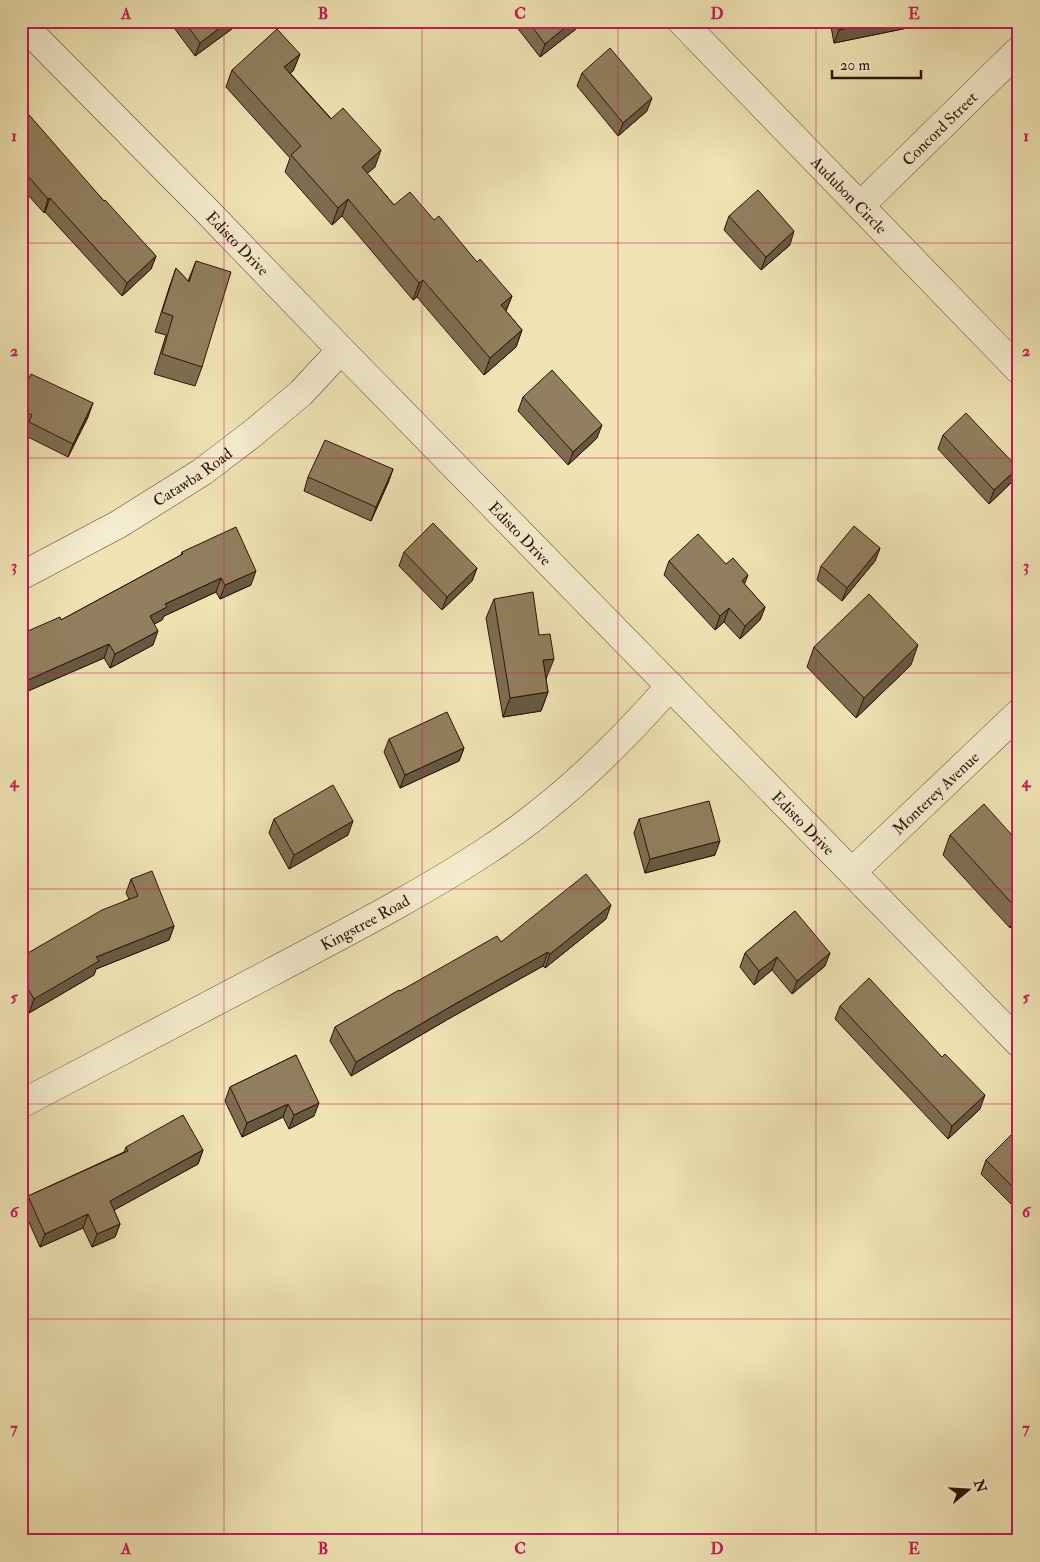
<svg xmlns="http://www.w3.org/2000/svg" width="1040" height="1562" font-family="'IM FELL Double Pica',serif">
<style>
.lines{fill:none;stroke-linecap:round;stroke-linejoin:round}
.minor-casing{stroke:#5d462e;stroke-width:29}
.minor{stroke:#f5edcf;stroke-width:28}
.wall{fill:#7e6d52;stroke:#2c1201}
.shaded-wall{fill:#665942;stroke:#2c1201}
.building{fill:#927f5f;stroke:#2c1201}
.grid{fill:none;stroke:#c2185b;stroke-width:1;stroke-opacity:0.55}
.labels{text-anchor:middle;stroke-width:4;stroke-linejoin:round;paint-order:stroke}
.street-label{font-size:16px;fill:#2c1201;stroke:#f5edcf}
.neatline{fill:none;stroke:#c2185b;stroke-width:2}
.grid-label{font-size:16px;text-anchor:middle;font-weight:bold;fill:#c2185b}
</style>
<rect width="100%" height="100%" fill="#f0e4b5"/>
<filter id="stains"><feTurbulence type="fractalNoise" baseFrequency=".004" numOctaves="4"/><feColorMatrix values="0 0 0 0 .2 0 0 0 0 .09 0 0 0 0 .02 0 0 0 .5 -.17"/></filter>
<radialGradient id="worn" r=".72"><stop offset=".6" stop-color="#630" stop-opacity="0"/><stop offset="1" stop-color="#630" stop-opacity=".3"/></radialGradient>
<g class="lines">
<defs>
<g id="minor">
<path id="s1" d="M 681,21 L 1019,370"/>
<path id="s2" d="M 21,23 L 205,209 L 341,350 L 1019,1043"/>
<path id="s3" d="M 860,206 L 1019,50"/>
<path id="s4" d="M 21,576 L 119,524 L 202,472 L 252,434 L 301,393 L 341,350"/>
<path id="s5" d="M 852,872 L 1019,713"/>
<path id="s6" d="M 21,1104 C 104,1061 187,1017 270,973 C 343,934 418,896 488,850 C 557,805 616,748 670,686"/>
</g>
</defs>
<use href="#minor" class="minor-casing"/>
<use href="#minor" class="minor"/>
</g>
<path class="wall" d="M 169,21 L 241,21 L 240,23 L 195,56 Z
M 512,21 L 578,21 L 576,29 L 540,57 Z
M 830,21 L 923,21 L 922,25 L 834,43 Z
M 300,54 L 293,71 L 290,73 L 375,167 L 367,173 L 394,205 L 434,220 L 477,262 L 512,296 L 506,311 L 522,330 L 516,347 L 484,375 L 417,297 L 413,300 L 342,216 L 332,225 L 285,172 L 290,158 L 226,87 L 232,70 Z
M 582,73 L 647,111 L 618,136 L 577,86 Z
M 21,111 L 104,201 L 156,256 L 151,269 L 122,296 L 45,212 L 44,213 L 21,187 Z
M 729,216 L 790,245 L 761,270 L 724,230 Z
M 196,261 L 202,367 L 195,386 L 154,374 L 166,335 L 155,332 L 169,288 L 176,268 L 188,281 Z
M 21,395 L 88,417 L 68,457 L 24,435 L 26,429 L 21,426 Z
M 523,397 L 597,438 L 568,465 L 518,411 Z
M 943,435 L 1013,481 L 989,504 L 938,449 Z
M 393,469 L 388,483 L 371,521 L 304,491 L 308,477 Z
M 880,548 L 875,561 L 842,601 L 817,580 L 821,566 Z
M 182,552 L 251,585 L 220,599 L 216,592 L 164,616 L 162,620 L 154,624 L 153,645 L 110,668 L 104,658 L 21,694 L 21,634 L 61,620 L 181,555 Z
M 404,552 L 477,568 L 472,581 L 442,610 L 399,566 Z
M 669,561 L 745,585 L 765,607 L 760,620 L 740,639 L 724,622 L 715,630 L 664,575 Z
M 494,599 L 539,635 L 548,692 L 541,711 L 503,717 L 486,618 Z
M 814,647 L 911,665 L 856,718 L 807,667 Z
M 389,739 L 464,748 L 459,761 L 400,788 L 384,752 Z
M 274,819 L 348,835 L 289,869 L 269,833 Z
M 639,819 L 715,855 L 645,873 L 634,833 Z
M 950,835 L 1019,843 L 1019,920 L 1010,928 L 943,855 Z
M 131,879 L 174,926 L 169,940 L 96,969 L 94,975 L 29,1013 L 21,999 L 21,957 L 129,899 L 126,893 Z
M 795,911 L 825,966 L 792,994 L 772,970 L 754,985 L 740,967 L 745,953 Z
M 606,919 L 545,968 L 543,966 L 450,1018 L 351,1076 L 330,1041 L 335,1027 L 400,991 L 501,942 Z
M 840,1006 L 980,1109 L 948,1139 L 835,1019 Z
M 296,1055 L 314,1116 L 289,1129 L 283,1117 L 242,1137 L 225,1101 L 230,1087 Z
M 1019,1133 L 1019,1212 L 981,1174 L 986,1160 Z
M 126,1147 L 203,1150 L 198,1164 L 114,1210 L 120,1224 L 115,1237 L 92,1247 L 83,1228 L 40,1247 L 23,1209 L 28,1196 L 124,1152 Z"/>
<path class="shaded-wall" d="M 229,21 L 241,21 L 240,23 L 195,56 L 200,43 Z
M 573,21 L 578,21 L 576,29 L 540,57 L 545,44 Z
M 879,21 L 923,21 L 922,25 L 834,43 L 839,30 Z
M 300,54 L 293,71 L 278,84 L 284,67 Z
M 652,98 L 647,111 L 618,136 L 623,123 Z
M 381,150 L 375,167 L 355,184 L 362,167 Z
M 50,198 L 45,212 L 44,213 L 48,199 Z
M 348,199 L 342,216 L 332,225 L 338,208 Z
M 794,231 L 790,245 L 761,270 L 766,257 Z
M 156,256 L 151,269 L 122,296 L 127,283 Z
M 423,280 L 417,297 L 413,300 L 419,283 Z
M 512,296 L 505,313 L 501,305 Z
M 522,330 L 516,347 L 484,375 L 490,358 Z
M 93,403 L 88,417 L 68,457 L 73,444 Z
M 602,425 L 597,438 L 568,465 L 573,452 Z
M 1018,468 L 1013,481 L 989,504 L 994,490 Z
M 393,469 L 388,483 L 371,521 L 376,507 Z
M 880,548 L 875,561 L 842,601 L 847,588 Z
M 477,568 L 472,581 L 442,610 L 447,597 Z
M 256,571 L 251,585 L 220,599 L 225,585 Z
M 748,575 L 743,588 L 742,581 Z
M 221,578 L 216,592 L 164,616 L 162,620 L 145,629 L 150,616 L 165,604 Z
M 765,607 L 760,620 L 740,639 L 745,626 Z
M 729,608 L 724,622 L 715,630 L 720,616 Z
M 158,631 L 153,645 L 110,668 L 115,654 Z
M 109,644 L 104,658 L 21,694 L 21,683 Z
M 918,645 L 911,665 L 856,718 L 864,698 Z
M 554,659 L 546,679 L 543,660 Z
M 548,692 L 541,711 L 503,717 L 510,698 Z
M 464,748 L 459,761 L 400,788 L 405,775 Z
M 353,821 L 348,835 L 289,869 L 294,855 Z
M 720,841 L 715,855 L 645,873 L 650,859 Z
M 611,905 L 606,919 L 545,968 L 550,954 Z
M 1019,907 L 1019,920 L 1010,928 L 1017,909 Z
M 174,926 L 169,940 L 96,969 L 94,975 L 29,1013 L 34,999 L 96,957 Z
M 548,952 L 543,966 L 450,1018 L 351,1076 L 356,1062 L 455,1004 Z
M 830,953 L 825,966 L 792,994 L 797,981 Z
M 777,957 L 772,970 L 754,985 L 759,971 Z
M 985,1095 L 980,1109 L 948,1139 L 952,1126 Z
M 319,1103 L 314,1116 L 289,1129 L 294,1115 Z
M 288,1104 L 283,1117 L 242,1137 L 247,1123 Z
M 203,1150 L 198,1164 L 105,1215 L 110,1201 Z
M 88,1214 L 83,1228 L 40,1247 L 45,1234 Z
M 120,1224 L 115,1237 L 92,1247 L 97,1234 Z"/>
<path class="building" d="M 184,21 L 229,21 L 200,43 Z
M 528,21 L 573,21 L 545,44 Z
M 837,21 L 879,21 L 839,30 Z
M 277,29 L 300,54 L 284,67 L 331,119 L 343,108 L 381,150 L 362,167 L 394,205 L 410,192 L 434,220 L 439,216 L 477,262 L 480,259 L 512,296 L 501,305 L 522,330 L 490,358 L 423,280 L 419,283 L 348,199 L 338,208 L 291,155 L 301,146 L 232,70 Z
M 610,48 L 652,98 L 623,123 L 582,73 Z
M 24,109 L 104,201 L 105,200 L 156,256 L 127,283 L 50,198 L 48,199 L 21,168 L 21,111 Z
M 758,190 L 794,231 L 766,257 L 729,216 Z
M 196,261 L 231,272 L 202,367 L 162,354 L 173,316 L 162,312 L 176,268 L 189,282 Z
M 552,370 L 602,425 L 573,452 L 523,397 Z
M 31,374 L 93,403 L 73,444 L 29,422 L 32,415 L 21,410 L 21,395 Z
M 966,413 L 1018,468 L 994,490 L 943,435 Z
M 325,440 L 393,469 L 376,507 L 308,477 Z
M 433,523 L 477,568 L 447,597 L 404,552 Z
M 854,526 L 880,548 L 847,588 L 821,566 Z
M 236,527 L 256,571 L 225,585 L 221,578 L 165,604 L 167,607 L 150,616 L 158,631 L 115,654 L 109,644 L 21,683 L 21,646 L 24,645 L 21,638 L 21,634 L 60,617 L 61,620 L 183,554 L 182,552 Z
M 698,534 L 726,564 L 733,558 L 748,575 L 742,581 L 765,607 L 745,626 L 729,608 L 720,616 L 669,561 Z
M 533,592 L 539,635 L 550,634 L 554,659 L 543,660 L 548,692 L 510,698 L 494,599 Z
M 869,594 L 918,645 L 864,698 L 814,647 Z
M 447,712 L 464,748 L 405,775 L 389,739 Z
M 333,785 L 353,821 L 294,855 L 274,819 Z
M 709,801 L 720,841 L 650,859 L 639,819 Z
M 984,804 L 1019,843 L 1019,907 L 1017,909 L 950,835 Z
M 152,871 L 174,926 L 96,957 L 99,961 L 34,999 L 21,977 L 21,957 L 102,910 L 138,896 L 131,879 Z
M 586,874 L 611,905 L 550,954 L 548,952 L 455,1004 L 356,1062 L 335,1027 L 399,990 L 400,991 L 497,936 L 501,942 Z
M 795,911 L 830,953 L 797,981 L 777,957 L 759,971 L 745,953 Z
M 869,978 L 942,1057 L 945,1054 L 985,1095 L 952,1126 L 840,1006 Z
M 296,1055 L 319,1103 L 294,1115 L 288,1104 L 247,1123 L 230,1087 Z
M 183,1115 L 203,1150 L 110,1201 L 120,1224 L 97,1234 L 88,1214 L 45,1234 L 28,1196 L 128,1151 L 126,1147 Z
M 1016,1130 L 1019,1133 L 1019,1193 L 986,1160 Z"/>
<path class="grid" d="M 224,21 L 224,1541M 422,21 L 422,1541M 618,21 L 618,1541M 816,21 L 816,1541M 21,243 L 1019,243M 21,458 L 1019,458M 21,673 L 1019,673M 21,889 L 1019,889M 21,1104 L 1019,1104M 21,1319 L 1019,1319"/>
<g class="labels">
<g class="street-label">
<text dy="6" stroke="none"><textPath href="#s3" startOffset="111">Concord Street</textPath></text>
<text dy="6" stroke="none"><textPath href="#s1" startOffset="242">Audubon Circle</textPath></text>
<text dy="6" stroke="none"><textPath href="#s2" startOffset="309">Edisto Drive</textPath></text>
<text dy="6" stroke="none"><textPath href="#s4" startOffset="198">Catawba Road</textPath></text>
<text dy="6" stroke="none"><textPath href="#s2" startOffset="714">Edisto Drive</textPath></text>
<text dy="6" stroke="none"><textPath href="#s5" startOffset="115">Monterey Avenue</textPath></text>
<text dy="6" stroke="none"><textPath href="#s2" startOffset="1119">Edisto Drive</textPath></text>
<text dy="6" stroke="none"><textPath href="#s6" startOffset="389">Kingstree Road</textPath></text>
</g>
</g>
<rect width="1040" height="1562" fill="none" stroke="#f0e4b5" stroke-width="55"/>
<g transform="translate(968 1490) rotate(72)" stroke="#f5edcf" stroke-width="4" paint-order="stroke">
<path d="M0-4L9 19L0 12L-9 19Z" fill="#2c1201"/>
<text y="-8" font-size="14" font-weight="bold" text-anchor="middle" fill="#2c1201">N</text>
</g>
<path d="M832 70v8h89v-8" fill="none" stroke="#2c1201" stroke-width="2.5"/>
<text x="840" y="70" font-size="15" fill="#2c1201" stroke="#f5edcf" stroke-width="4" paint-order="stroke">20 m</text>
<rect x="28" y="28" width="984" height="1506" class="neatline"/>
<g class="grid-label">
<text x="126" y="19">A</text>
<text x="323" y="19">B</text>
<text x="520" y="19">C</text>
<text x="717" y="19">D</text>
<text x="914" y="19">E</text>
<text x="14" y="141">1</text>
<text x="1026" y="141">1</text>
<text x="14" y="356">2</text>
<text x="1026" y="356">2</text>
<text x="14" y="571">3</text>
<text x="1026" y="571">3</text>
<text x="14" y="787">4</text>
<text x="1026" y="787">4</text>
<text x="14" y="1002">5</text>
<text x="1026" y="1002">5</text>
<text x="14" y="1217">6</text>
<text x="1026" y="1217">6</text>
<text x="14" y="1433">7</text>
<text x="1026" y="1433">7</text>
<text x="126" y="1554">A</text>
<text x="323" y="1554">B</text>
<text x="520" y="1554">C</text>
<text x="717" y="1554">D</text>
<text x="914" y="1554">E</text>
</g>
<rect width="100%" height="100%" filter="url(#stains)"/>
<rect width="100%" height="100%" fill="url(#worn)"/>
</svg>
